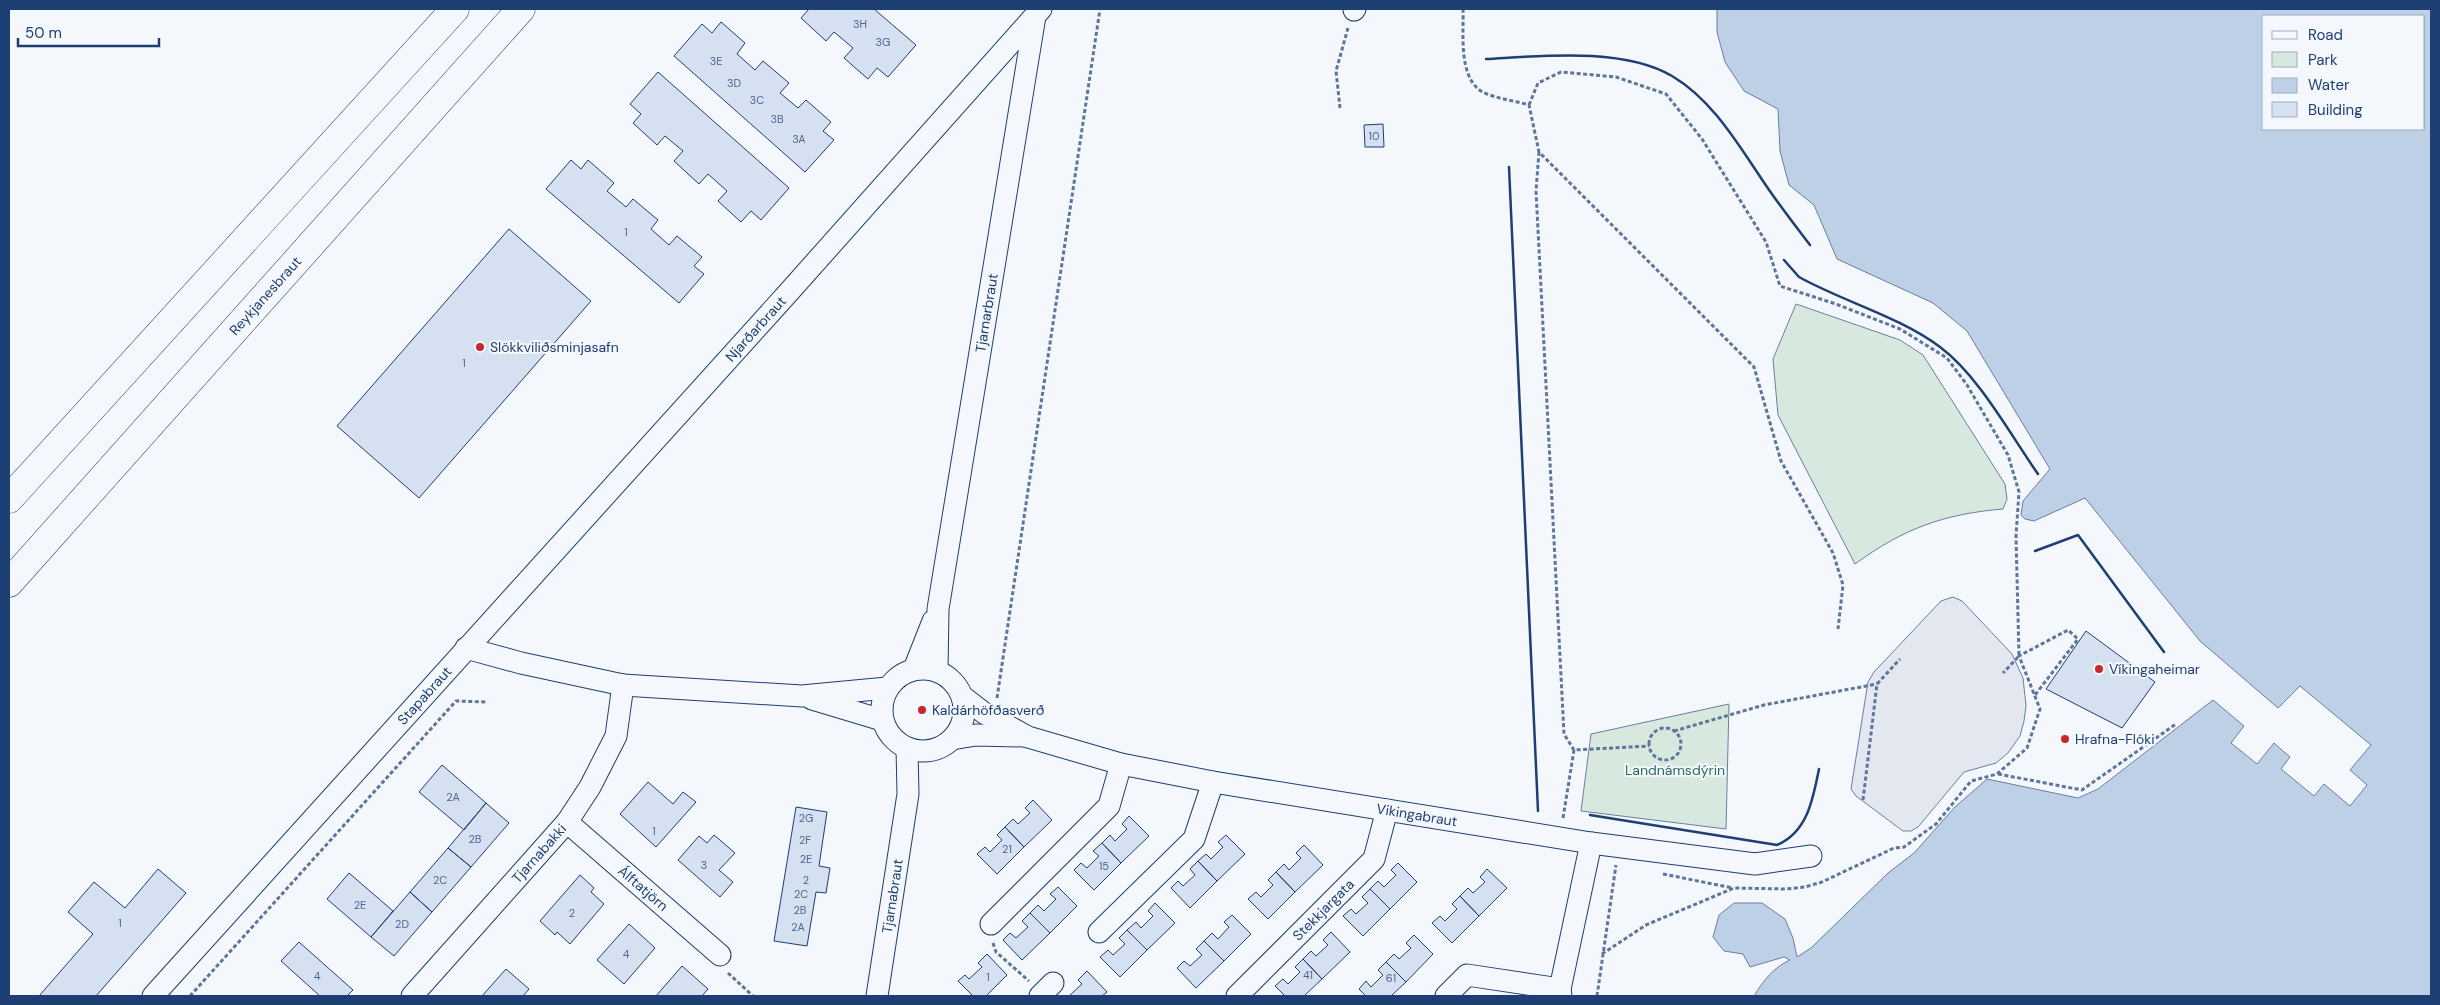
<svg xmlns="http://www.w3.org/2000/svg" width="2440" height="1005" font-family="'DM Sans',sans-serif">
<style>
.green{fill:#d7e8df;stroke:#687fa3}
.parking{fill:#e3e8f0;stroke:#687fa3}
.water{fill:#bed0e5;stroke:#687fa3;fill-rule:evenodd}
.building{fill:#d5e0f0;stroke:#1d3f73}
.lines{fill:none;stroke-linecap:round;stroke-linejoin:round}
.minor-casing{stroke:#1d3f73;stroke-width:23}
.highway-casing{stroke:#1d3f73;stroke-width:29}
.path{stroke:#5e769c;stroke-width:3;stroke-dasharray:4 2.5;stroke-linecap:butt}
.minor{stroke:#f4f7fb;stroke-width:21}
.highway{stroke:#f4f7fb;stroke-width:28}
.wall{stroke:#1d3f73;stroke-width:2.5}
.poi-dot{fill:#c62828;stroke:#f4f7fb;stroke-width:2}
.labels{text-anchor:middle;stroke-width:4;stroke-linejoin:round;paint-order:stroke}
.number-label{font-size:11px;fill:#4b6792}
.street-label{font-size:14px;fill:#1d3f73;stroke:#f4f7fb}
.poi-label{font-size:14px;fill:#1d3f73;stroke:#f4f7fb;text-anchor:start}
.park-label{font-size:14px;fill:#2c6c60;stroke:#f4f7fb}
</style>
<rect width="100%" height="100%" fill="#f4f7fb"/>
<path class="green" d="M 1796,304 L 1900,340 L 1923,355 L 2005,484 L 2007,499 L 2003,509 C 1943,514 1903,529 1855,564 L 1778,415 L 1773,359 Z
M 1729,704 L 1726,829 L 1581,811 L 1591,734 Z"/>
<path class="parking" d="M 1953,597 L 1962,601 L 2012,654 L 2023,678 L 2026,706 L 2024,721 L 2020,736 L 2008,753 L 1996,763 L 1964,772 L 1918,827 L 1911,831 L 1903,831 L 1856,796 L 1851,789 L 1868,682 L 1874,672 L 1941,601 Z"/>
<path class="water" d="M 1717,9 L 2431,9 L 2431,996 L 1754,996 C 1763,981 1774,967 1790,960 L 1784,957 L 1750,967 L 1743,954 L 1724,951 L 1713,937 L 1719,915 L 1734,903 L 1762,903 L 1785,919 L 1793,938 L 1797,957 L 1811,948 L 1888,873 L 1914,853 L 1955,807 L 1987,779 L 2078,798 L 2098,789 L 2213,700 L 2244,726 L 2231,743 L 2257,764 L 2274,743 L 2290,757 L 2281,769 L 2314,796 L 2324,784 L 2350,806 L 2367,785 L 2350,770 L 2371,745 L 2300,686 L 2278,708 L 2200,641 L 2085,498 L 2034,521 L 2025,519 L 2021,515 L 2023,501 L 2050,469 L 1967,331 L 1933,303 L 1837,259 L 1814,205 L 1789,185 L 1780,151 L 1778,109 L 1744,91 L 1725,62 L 1717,32 ZM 2264,16 L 2424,16 L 2424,129 L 2264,129 Z"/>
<path class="building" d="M 809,9 L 874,9 L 916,45 L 888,77 L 877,68 L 868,79 L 844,58 L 853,48 L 834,32 L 826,41 L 801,18 Z
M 721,22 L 745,43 L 737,54 L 755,70 L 763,61 L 789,83 L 780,93 L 798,108 L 806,100 L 831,122 L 823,131 L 834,140 L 805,172 L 674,56 L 702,24 L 712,33 Z
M 658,72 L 789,188 L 761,220 L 751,211 L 741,222 L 718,201 L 727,191 L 708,174 L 699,184 L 674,161 L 683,151 L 665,136 L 657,145 L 633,123 L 641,114 L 630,104 Z
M 1383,124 L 1384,147 L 1365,147 L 1364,125 Z
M 571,160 L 581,169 L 588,160 L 614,183 L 607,191 L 626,207 L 633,199 L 658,220 L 651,229 L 669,245 L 677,236 L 702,257 L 694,266 L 704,274 L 679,303 L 546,189 Z
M 509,229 L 591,301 L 419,498 L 337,426 Z
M 2086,631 L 2155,682 L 2122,728 L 2046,689 Z
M 442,765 L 486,803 L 464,830 L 419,792 Z
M 648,782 L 673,804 L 683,792 L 696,802 L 656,847 L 620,814 Z
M 1033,800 L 1052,820 L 1024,847 L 1005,827 L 1013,819 L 1018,824 L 1030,813 L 1025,808 Z
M 486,803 L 509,823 L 471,867 L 448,848 Z
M 796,807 L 827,812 L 819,866 L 830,868 L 826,893 L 816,892 L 807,946 L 774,941 Z
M 1129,816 L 1149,836 L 1121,863 L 1102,843 L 1110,835 L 1115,841 L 1127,829 L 1122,824 Z
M 1005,827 L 1024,847 L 997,874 L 977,854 L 985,847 L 990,852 L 1002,840 L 997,835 Z
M 714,835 L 735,853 L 719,870 L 733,882 L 720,897 L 678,860 L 699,836 L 707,843 Z
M 1226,835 L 1245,854 L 1217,881 L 1198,861 L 1206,854 L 1211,859 L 1223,847 L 1218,842 Z
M 1102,843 L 1121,863 L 1094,890 L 1074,870 L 1081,863 L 1087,868 L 1099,856 L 1093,851 Z
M 1304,845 L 1323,865 L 1295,892 L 1276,872 L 1284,864 L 1289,870 L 1301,858 L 1296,853 Z
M 448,848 L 471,867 L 432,912 L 410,892 Z
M 1198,861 L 1217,881 L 1190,908 L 1171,888 L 1178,881 L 1183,886 L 1195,875 L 1190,869 Z
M 1398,863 L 1417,882 L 1390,909 L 1370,889 L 1378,881 L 1384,887 L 1396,875 L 1391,870 Z
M 158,869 L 186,893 L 96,996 L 39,996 L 93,934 L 68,912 L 94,882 L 125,908 Z
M 1487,869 L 1507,888 L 1479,916 L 1460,896 L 1468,888 L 1473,893 L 1485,882 L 1480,877 Z
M 1276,872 L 1295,892 L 1268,919 L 1248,899 L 1256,892 L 1261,897 L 1273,885 L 1268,880 Z
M 349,873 L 393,911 L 371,937 L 327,899 Z
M 580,875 L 594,888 L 591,892 L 604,904 L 570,944 L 557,932 L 555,935 L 540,921 Z
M 1058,887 L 1077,906 L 1050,933 L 1030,913 L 1038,905 L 1044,911 L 1056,899 L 1050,894 Z
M 1370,889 L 1390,909 L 1363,936 L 1343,916 L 1351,909 L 1356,914 L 1368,903 L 1362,897 Z
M 410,892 L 432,912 L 394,956 L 371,937 Z
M 1460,896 L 1479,916 L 1452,943 L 1432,923 L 1440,916 L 1445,921 L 1457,909 L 1452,904 Z
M 1155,903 L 1175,923 L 1147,950 L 1127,930 L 1136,922 L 1141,928 L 1153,916 L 1148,911 Z
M 1030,913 L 1050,933 L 1022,960 L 1003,940 L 1010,933 L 1016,938 L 1028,927 L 1022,921 Z
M 1232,915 L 1251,934 L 1224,961 L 1204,941 L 1212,933 L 1218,939 L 1229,927 L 1224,922 Z
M 629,924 L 655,948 L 624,984 L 597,960 Z
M 1127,930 L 1147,950 L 1120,977 L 1100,957 L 1108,950 L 1113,955 L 1125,944 L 1119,938 Z
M 1331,932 L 1350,952 L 1322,979 L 1303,959 L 1311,951 L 1316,956 L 1328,945 L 1323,940 Z
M 1414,935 L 1433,954 L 1406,982 L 1386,962 L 1394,954 L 1399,959 L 1411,948 L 1406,943 Z
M 1204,941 L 1224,961 L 1196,988 L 1177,968 L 1184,961 L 1190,966 L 1202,955 L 1196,949 Z
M 299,942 L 353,990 L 347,996 L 320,996 L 281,961 Z
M 987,954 L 1007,975 L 986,996 L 973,996 L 958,981 L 965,975 L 969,979 L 982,967 L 978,963 Z
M 1303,959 L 1322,979 L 1304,996 L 1285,996 L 1275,986 L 1283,979 L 1288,984 L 1300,972 L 1295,967 Z
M 1386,962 L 1406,982 L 1391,996 L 1366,996 L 1359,989 L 1366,981 L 1371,987 L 1383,975 L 1378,970 Z
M 682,966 L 708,989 L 702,996 L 656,996 Z
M 506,969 L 529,989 L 523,996 L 482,996 Z
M 1087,971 L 1107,992 L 1102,996 L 1069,996 L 1082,984 L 1078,980 Z"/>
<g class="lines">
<defs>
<g id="minor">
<path d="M 1354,10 L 1355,9"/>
<path d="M 466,648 L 521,663 L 623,685 L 802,696 L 887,688"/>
<circle cx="923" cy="710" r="41"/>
<path d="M 914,669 L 933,621"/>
<path id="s1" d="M 937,671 L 938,609 L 1035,16"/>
<path id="s2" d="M 962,696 L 984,713 L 1028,737 L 1121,764 L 1213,782 L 1591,843 L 1755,864 L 1811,856"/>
<path d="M 812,699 L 882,720"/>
<path d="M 952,739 L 976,735 L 1023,736"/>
<path id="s3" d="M 567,822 L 720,955"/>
<path d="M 991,924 L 1109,806 L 1121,764"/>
<path d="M 1099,932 L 1194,839 L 1213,782"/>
<path id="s4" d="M 153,996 L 788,293 L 1041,9"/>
<path id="s5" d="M 412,996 L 567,822 L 590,787 L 616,736 L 623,685"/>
<path id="s6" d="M 877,996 L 908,794 L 907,748"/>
<path d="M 1040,996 L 1053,983"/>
<path id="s7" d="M 1237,996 L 1374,859 L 1387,810"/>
<path d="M 1446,996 L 1467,975 L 1560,989"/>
<path d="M 1561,996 L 1560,989 L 1591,843"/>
</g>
<g id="highway">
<path d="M 9,499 L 455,9"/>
<path id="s8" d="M 9,583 L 521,9"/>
</g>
</defs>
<use href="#minor" class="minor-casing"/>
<use href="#highway" class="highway-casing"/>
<path class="path" d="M 1463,9 C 1464,34 1457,83 1487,94 C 1500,99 1515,101 1529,105 L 1539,152 L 1754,367 L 1781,461 L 1833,553 L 1843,585 L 1838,629
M 1529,105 L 1538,83 L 1561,72 L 1616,77 L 1666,94 L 1702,139 L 1766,242 L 1780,286 L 1836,304 L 1900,329 L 1947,358 L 1967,385 L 2008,455 L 2019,492 L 2016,536 L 2019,656 L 2003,673
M 1340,108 L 1336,71 L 1348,28
M 1539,152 L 1536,191 L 1564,734 L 1574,750
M 997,698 L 1100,9
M1649 744a16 16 0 1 1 32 0a16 16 0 1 1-32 0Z
M 1674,731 L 1764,705 L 1877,684
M 1998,774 L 2082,790 L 2176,724
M 1863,800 L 1877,684 L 1900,659
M 1563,818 L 1574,750 L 1649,746
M 1663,874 L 1733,888
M 993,943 L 996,952 L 1029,981
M 1602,954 L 1646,925 L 1734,888 L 1786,889 L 1805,887 L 1822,882 L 1894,848 L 1904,847 L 1936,824 L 1971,781 L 1997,774 L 2027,748 L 2040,709 L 2019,656 L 2068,630 L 2078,639 L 2035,695
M 728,973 L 753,996
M 190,996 L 456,701 L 486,702
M 1597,996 L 1616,865"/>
<use href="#minor" class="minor"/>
<use href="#highway" class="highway"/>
<path class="wall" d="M 1486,59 C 1541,56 1623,47 1672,76 C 1711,99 1736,141 1761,178 C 1776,201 1793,223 1810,245
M 1509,167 L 1538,811
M 1784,260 L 1799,277 C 1844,302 1898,316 1940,347 C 1978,375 2010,434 2038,474
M 2035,551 L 2078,535 L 2164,652
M 1590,815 L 1777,845 C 1808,832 1813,798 1819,769"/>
</g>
<g class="poi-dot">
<circle cx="480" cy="347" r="5"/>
<circle cx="2099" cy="669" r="5"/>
<circle cx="922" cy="710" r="5"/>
<circle cx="2065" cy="739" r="5"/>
</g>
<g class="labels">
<g class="number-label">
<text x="860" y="28">3H</text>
<text x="883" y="46">3G</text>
<text x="716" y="65">3E</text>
<text x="734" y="87">3D</text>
<text x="757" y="104">3C</text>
<text x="777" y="123">3B</text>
<text x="1374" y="140">10</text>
<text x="799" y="143">3A</text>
<text x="626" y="236">1</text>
<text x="464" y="367">1</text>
<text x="453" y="801">2A</text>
<text x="806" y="822">2G</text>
<text x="654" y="835">1</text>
<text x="475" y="843">2B</text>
<text x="805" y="844">2F</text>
<text x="1007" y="853">21</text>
<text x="806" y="863">2E</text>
<text x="704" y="869">3</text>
<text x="1104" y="870">15</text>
<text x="440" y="884">2C</text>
<text x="806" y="884">2</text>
<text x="801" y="898">2C</text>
<text x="360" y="909">2E</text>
<text x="800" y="914">2B</text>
<text x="572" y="917">2</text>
<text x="120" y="927">1</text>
<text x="402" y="928">2D</text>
<text x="798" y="931">2A</text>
<text x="626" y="958">4</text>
<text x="1308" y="979">41</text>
<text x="317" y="980">4</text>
<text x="988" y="981">1</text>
<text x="1391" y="982">61</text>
</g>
<g class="street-label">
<text dy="5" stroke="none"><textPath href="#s8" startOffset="385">Reykjanesbraut</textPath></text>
<text dy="5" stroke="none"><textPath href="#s1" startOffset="362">Tjarnarbraut</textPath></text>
<text dy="5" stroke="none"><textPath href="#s4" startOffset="899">Njarðarbraut</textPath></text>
<text dy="5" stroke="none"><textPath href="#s4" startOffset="405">Stapabraut</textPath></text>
<text dy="5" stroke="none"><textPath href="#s2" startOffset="475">Vikingabraut</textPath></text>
<text dy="5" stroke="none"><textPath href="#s5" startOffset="191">Tjarnabakki</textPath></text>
<text dy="5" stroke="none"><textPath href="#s3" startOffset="101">Álftatjörn</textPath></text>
<text dy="5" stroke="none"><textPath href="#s6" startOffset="101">Tjarnabraut</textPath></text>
<text dy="5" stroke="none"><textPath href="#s7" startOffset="122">Stekkjargata</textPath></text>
</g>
<g class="poi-label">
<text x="490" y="352">Slökkviliðsminjasafn</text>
<text x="2109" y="674">Víkingaheimar</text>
<text x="932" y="715">Kaldárhöfðasverð</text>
<text x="2075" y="744">Hrafna-Flóki</text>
</g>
<g class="park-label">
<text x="1675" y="775">Landnámsdýrin</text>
</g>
</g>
<rect width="2440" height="1005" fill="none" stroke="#1d3f73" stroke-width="20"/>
<rect x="2262" y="15" width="162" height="115" fill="#f4f7fb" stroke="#9eadc5"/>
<rect x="2272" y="31" width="25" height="8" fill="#f4f7fb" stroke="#9eadc5"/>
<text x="2308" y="40" font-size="15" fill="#1d3f73">Road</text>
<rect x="2272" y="52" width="25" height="15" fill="#d7e8df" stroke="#9eadc5"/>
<text x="2308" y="65" font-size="15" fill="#1d3f73">Park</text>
<rect x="2272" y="78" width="25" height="15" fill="#bed0e5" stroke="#9eadc5"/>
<text x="2308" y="90" font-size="15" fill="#1d3f73">Water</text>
<rect x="2272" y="102" width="25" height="15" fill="#d5e0f0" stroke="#9eadc5"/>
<text x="2308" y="115" font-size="15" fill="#1d3f73">Building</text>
<path d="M18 38v8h141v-8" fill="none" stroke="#1d3f73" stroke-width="2.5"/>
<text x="25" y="38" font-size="15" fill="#1d3f73" stroke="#f4f7fb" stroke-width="4" paint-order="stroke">50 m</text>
</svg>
